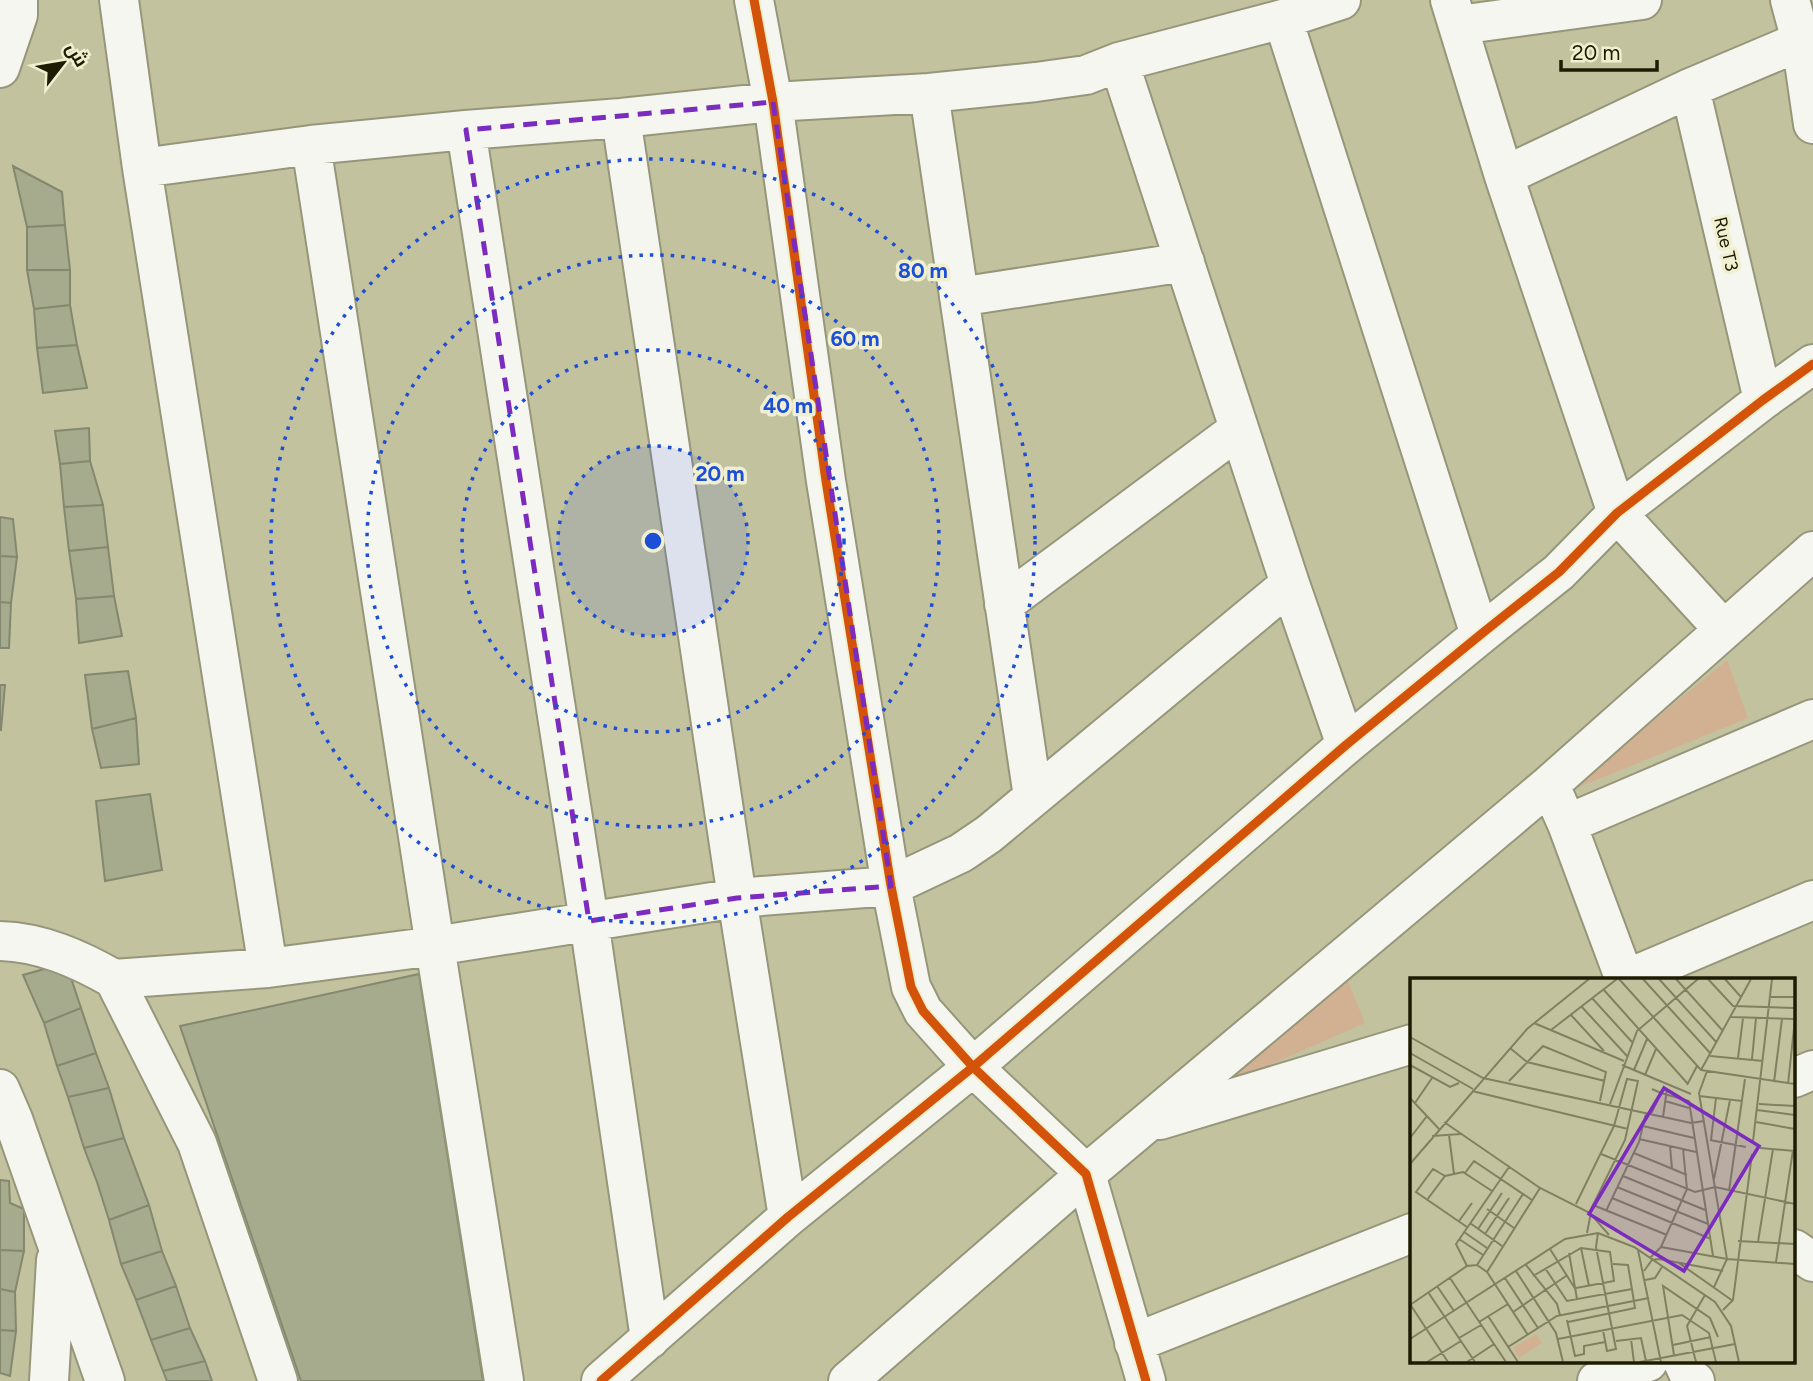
<svg xmlns="http://www.w3.org/2000/svg" width="1813" height="1381" font-family="Figtree,Cairo,sans-serif">
<style>
.green{fill:#d1b192}
.building{fill:#a6ab8e;stroke:#84886e;stroke-width:2}
.lines{fill:none;stroke-linecap:round;stroke-linejoin:round}
.minor-casing{stroke:#96967a;stroke-width:42}
.minor{stroke:#f6f6f1;stroke-width:38}
.cycleway-casing{stroke:#f0f0d0;stroke-width:13}
.cycleway{stroke:#d4530b;stroke-width:9}
.marked{fill:none;stroke:#7b2cbf;stroke-width:5;stroke-dasharray:14 9;stroke-linejoin:round}
.ring{fill:none;stroke:#1d4ed8;stroke-width:3.5;stroke-dasharray:3.5 7}
.labels{text-anchor:middle;stroke-width:7;stroke-linejoin:round;paint-order:stroke}
.street-label{font-size:18px;fill:#1d1c03;stroke:#f0f0d0}
.inset-road{fill:none;stroke:#818061;stroke-width:2}
.view{fill:#7b2cbf;fill-opacity:0.15;stroke:#7b2cbf;stroke-width:3.5}
.inset-edge{fill:none;stroke:#1d1c03;stroke-width:3.5}
.centre{fill:#1d4ed8;stroke:#f0f0d0;stroke-width:3.5}
.ring-label{font-size:21px;text-anchor:middle;font-weight:bold;fill:#1d4ed8;stroke:#f0f0d0;stroke-width:7;stroke-linejoin:round;paint-order:stroke}
</style>
<rect width="100%" height="100%" fill="#c3c29f"/>
<path class="green" d="M 1727,660 L 1748,718 L 1567,792 Z
M 1347,979 L 1365,1023 L 1188,1101 Z"/>
<path class="building" d="M 13,166 L 62,192 L 65,225 L 27,227 Z
M 65,225 L 70,270 L 27,270 L 27,227 Z
M 27,270 L 70,270 L 70,305 L 34,309 Z
M 70,305 L 77,345 L 37,348 L 34,309 Z
M 77,345 L 87,388 L 43,393 L 37,348 Z
M 89,428 L 90,461 L 60,464 L 55,431 Z
M 90,461 L 103,505 L 64,507 L 60,464 Z
M 103,505 L 108,547 L 69,551 L 64,507 Z
M 0,517 L 13,519 L 17,557 L 0,556 Z
M 108,547 L 114,596 L 76,599 L 69,551 Z
M 0,556 L 17,557 L 11,603 L 0,602 Z
M 114,596 L 122,636 L 79,643 L 76,599 Z
M 0,602 L 11,603 L 9,648 L 0,648 Z
M 128,671 L 136,718 L 92,729 L 85,675 Z
M 0,685 L 5,685 L 1,730 L 0,730 Z
M 136,718 L 139,764 L 101,768 L 92,729 Z
M 150,794 L 162,870 L 105,881 L 96,801 Z
M 66,963 L 81,1008 L 44,1023 L 23,975 Z
M 419,974 L 483,1381 L 301,1381 L 180,1026 Z
M 81,1008 L 96,1053 L 57,1066 L 44,1023 Z
M 96,1053 L 109,1088 L 68,1097 L 57,1066 Z
M 109,1088 L 124,1138 L 84,1148 L 68,1097 Z
M 124,1138 L 149,1205 L 109,1220 L 97,1182 L 84,1148 Z
M 0,1180 L 9,1181 L 10,1203 L 24,1209 L 24,1251 L 0,1250 Z
M 149,1205 L 162,1251 L 121,1264 L 109,1220 Z
M 0,1250 L 24,1251 L 15,1292 L 0,1289 Z
M 162,1251 L 176,1286 L 136,1300 L 121,1264 Z
M 176,1286 L 190,1328 L 151,1340 L 136,1300 Z
M 0,1289 L 15,1292 L 16,1331 L 0,1330 Z
M 190,1328 L 205,1361 L 163,1371 L 151,1340 Z
M 0,1330 L 16,1331 L 10,1376 L 0,1373 Z
M 205,1361 L 212,1381 L 167,1381 L 163,1371 Z"/>
<g class="lines">
<defs>
<path id="minor" d="M 119,0 L 142,168 L 268,968
M 754,0 L 773,102 L 826,481 L 891,886 L 911,987 L 923,1011 L 973,1067 L 1086,1174 L 1146,1381
M 1450,0 L 1504,176 L 1617,513 L 1724,630
M 1790,0 L 1801,41 L 1813,124
M 1283,19 L 1480,635
M 1459,25 L 1642,0
M 1119,62 L 1290,584 L 1346,745
M 0,68 L 18,15 L 18,0
M 1690,88 L 1763,400
M 929,93 L 1033,797
M 621,118 L 737,898 L 788,1217
M 466,130 L 589,921 L 650,1339
M 311,145 L 435,946 L 504,1381
M 142,168 L 311,145 L 466,130 L 621,118 L 773,102 L 929,93 L 1036,82 L 1086,75 L 1119,62 L 1283,19 L 1341,0
M 1504,176 L 1690,88 L 1813,36
M 959,297 L 1185,262
M 1004,604 L 1239,429
M 1556,799 L 1567,824 L 1625,980
M 1567,824 L 1813,719
M 0,941 C 41,942 79,959 114,979 L 268,968 L 435,946 L 737,898 L 891,886 L 961,853 L 989,834 L 1290,584
M 114,979 L 197,1143 L 278,1381
M 1624,980 L 1813,900
M 1794,1078 L 1813,1070
M 0,1089 L 13,1119 L 105,1381
M 1160,1120 L 1412,1044
M 1794,1249 L 1813,1262
M 1134,1343 L 1412,1233
M 1683,1362 L 1690,1377 L 1695,1381
M 49,1381 L 56,1260
M 601,1381 L 788,1217 L 973,1067 L 1346,745 L 1480,635 L 1559,572 L 1617,513 L 1763,400 L 1813,364
M 848,1381 L 1086,1174 L 1549,785 L 1813,551
M 1597,1381 L 1648,1362"/>
</defs>
<use href="#minor" class="minor-casing"/>
<use href="#minor" class="minor"/>
<defs>
<path id="cycleway" d="M 754,0 L 773,102 L 826,481 L 891,886 L 911,987 L 923,1011 L 973,1067 L 1086,1174 L 1146,1381
M 601,1381 L 788,1217 L 973,1067 L 1346,745 L 1480,635 L 1559,572 L 1617,513 L 1763,400 L 1813,364"/>
</defs>
<use href="#cycleway" class="cycleway-casing"/>
<use href="#cycleway" class="cycleway"/>
</g>
<path class="marked" d="M 773,102 L 891,886 L 737,898 L 589,921 L 466,130 Z"/>
<circle cx="653" cy="541" r="95" fill="#1d4ed8" fill-opacity=".12"/>
<g class="ring">
<circle cx="653" cy="541" r="95"/>
<circle cx="653" cy="541" r="191"/>
<circle cx="653" cy="541" r="286"/>
<circle cx="653" cy="541" r="382"/>
</g>
<g class="labels">
<g class="street-label">
<text transform="translate(1726 244) rotate(77)" y="6">Rue T3</text>
</g>
</g>
<g transform="translate(1410 978)">
<rect width="385" height="385" fill="#c3c29f"/>
<path d="M 126,356 L 132,365 L 109,380 L 103,370 Z" fill="#d1b192"/>
<path class="inset-road" d="M 209,1 L 291,92 L 385,106M 233,1 L 301,76M 249,1 L 307,65M 266,1 L 313,53M 298,1 L 323,28 L 385,30M 315,1 L 331,19M 193,11 L 278,106M 361,19 L 385,19M 182,20 L 222,64M 171,28 L 217,78M 161,37 L 194,73M 321,39 L 385,41M 124,45 L 214,83M 141,52 L 207,1M 0,59 L 73,100 L 281,145 L 294,143M 100,70 L 117,84 L 195,103M 0,75 L 63,111M 300,78 L 353,83M 328,80 L 333,40M 342,81 L 346,40M 0,87 L 40,109 L 49,105M 212,87 L 281,116M 224,92 L 237,61M 291,92 L 341,1M 297,93 L 289,115 L 317,281 L 304,309M 235,97 L 246,71M 99,103 L 133,68 L 196,94 L 190,123M 364,104 L 372,41M 378,106 L 385,41M 277,107 L 287,88M 62,113 L 218,151M 251,115 L 279,123 L 303,278M 289,118 L 332,123M 0,120 L 29,151M 255,123 L 279,130M 5,125 L 22,100M 200,126 L 227,53 L 288,1M 349,126 L 385,128M 347,132 L 385,137M 241,136 L 251,115 L 242,111M 253,139 L 257,111M 34,144 L 130,210 L 180,235 L 199,257M 346,144 L 385,151M 233,148 L 284,160M 39,157 L 44,196M 22,158 L 51,156M 0,160 L 17,138M 229,161 L 286,174M 300,162 L 336,169M 301,162 L 306,120M 343,163 L 362,1M 260,168 L 262,191M 350,170 L 385,173M 224,175 L 277,197M 191,176 L 285,214 L 305,209 L 385,226M 0,186 L 117,51 L 179,1M 55,195 L 64,183 L 122,222M 35,198 L 23,191 L 6,214 L 57,249M 213,198 L 295,232M 304,201 L 320,122M 207,209 L 298,246M 319,213 L 335,101M 202,220 L 301,261M 17,222 L 35,198 L 53,194 L 82,213M 166,226 L 204,148 L 217,101 L 228,103 L 215,162 L 182,229 L 177,255M 183,227 L 257,257M 77,231 L 104,250M 196,233 L 229,164 L 236,135M 49,243 L 62,225M 60,245 L 92,268M 68,251 L 92,215M 54,254 L 77,270M 188,255 L 186,269 L 206,371 L 197,373 L 193,352M 75,256 L 99,220M 49,261 L 73,277M 328,263 L 385,266M 348,264 L 363,171M 251,269 L 317,281 L 385,286M 171,270 L 179,308M 140,271 L 166,312M 228,272 L 251,384M 159,275 L 167,321M 240,280 L 251,269 L 277,211 L 273,171M 366,284 L 383,172M 269,285 L 323,323M 67,287 L 113,216M 116,287 L 147,326 L 150,337M 57,288 L 46,266 L 99,189M 135,290 L 157,323 L 222,311M 106,293 L 146,355 L 153,384M 234,293 L 242,282 L 249,281 L 313,293M 77,294 L 130,210M 123,298 L 171,270 L 200,274 L 204,303 L 166,310M 40,300 L 96,384M 95,300 L 128,350M 235,302 L 245,300 L 252,289M 27,308 L 44,333M 18,314 L 65,384M 0,326 L 38,384M 0,327 L 57,288 L 67,287 L 77,294 L 118,357M 313,332 L 323,322 L 342,176M 103,334 L 156,298M 78,338 L 108,384M 157,342 L 165,378 L 174,376 L 174,368 L 195,364M 69,344 L 98,326M 158,344 L 225,330 L 218,287 L 203,286M 49,360 L 71,347M 0,361 L 155,261 L 188,255 L 224,269 L 305,324 L 321,348 L 329,384M 148,361 L 272,337 L 299,355 L 306,384M 221,361 L 224,384M 206,363 L 231,360 L 236,383M 263,367 L 301,359M 98,369 L 147,338 L 239,320M 264,377 L 253,308 L 300,340 L 308,359M 17,384 L 51,363M 57,384 L 84,366M 230,384 L 325,366M 286,384 L 277,348 L 295,317"/>
<path class="view" d="M 254,110 L 349,168 L 274,293 L 179,236 Z"/>
<rect width="385" height="385" class="inset-edge"/>
</g>
<circle cx="653" cy="541" r="10" class="centre"/>
<g class="ring-label">
<text x="923" y="278">80 m</text>
<text x="855" y="346">60 m</text>
<text x="788" y="413">40 m</text>
<text x="720" y="481">20 m</text>
</g>
<g transform="translate(63 63) rotate(59)" stroke="#f0f0d0" stroke-width="5" paint-order="stroke">
<path d="M0-5L12 26L0 18L-12 26Z" fill="#1d1c03"/>
<text y="-10" font-size="19" font-weight="bold" text-anchor="middle" fill="#1d1c03">ش</text>
</g>
<path d="M1561 60v10h96v-10" fill="none" stroke="#1d1c03" stroke-width="3.5"/>
<text x="1572" y="60" font-size="21" fill="#1d1c03" stroke="#f0f0d0" stroke-width="5" paint-order="stroke">20 m</text>
</svg>
